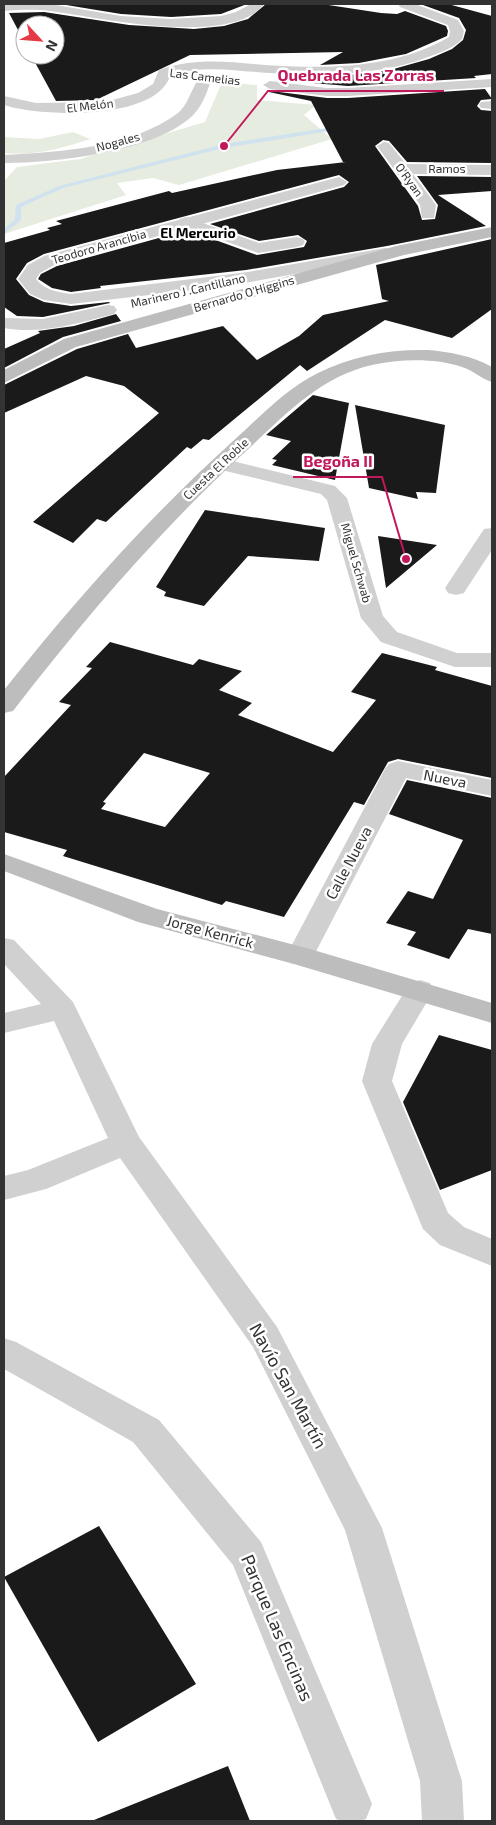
<svg xmlns="http://www.w3.org/2000/svg" width="496" height="1825" font-family="'Exo 2',sans-serif">
<style>
.green{fill:#e6ecdf}
.lines{fill:none;stroke-linecap:round;stroke-linejoin:round}
.stream{fill:#cfe2ee;fill-rule:evenodd}
.building{fill:#1a1a1a;fill-rule:evenodd}
.pedestrian{fill:#d0d0d0;fill-rule:evenodd}
.minor{fill:#d0d0d0;fill-rule:evenodd}
.tertiary{fill:#d0d0d0;fill-rule:evenodd}
.secondary{fill:#bdbdbd;fill-rule:evenodd}
.labels{text-anchor:middle;stroke-width:5;stroke-linejoin:round;paint-order:stroke}
.far-street-label{font-size:12px;fill:#333;stroke:#fff}
.far-neighbourhood-label{font-size:14px;font-weight:bold;fill:#000;stroke:#fff}
.street-label{font-size:15px;fill:#333;stroke:#fff}
.near-street-label{font-size:18px;fill:#333;stroke:#fff}
.leader{fill:none;stroke:#c2185b;stroke-width:2}
.callout-dot{fill:#c2185b;stroke:#fff;stroke-width:2}
.callout-label{font-size:16px;text-anchor:middle;font-weight:bold;fill:#c2185b;stroke:#fff;stroke-width:5;stroke-linejoin:round;paint-order:stroke}
</style>
<rect width="100%" height="100%" fill="#fff"/>
<path class="green" d="M 222,82 L 257,85 L 257,100 L 316,105 L 304,115 L 332,139 L 179,185 L 153,178 L 117,183 L 126,195 L 4,234 L 4,181 L 17,167 L 80,159 L 205,122 Z
M 73,132 L 90,139 C 61,149 34,156 4,153 L 4,137 L 39,139 Z"/>
<g class="lines">
<path class="stream" d="M 340,126 L 343,128 L 342,129 L 224,148 L 63,188 L 21,207 L 21,220 L 4,234 L 4,229 L 15,219 L 16,205 L 59,186 L 224,144 Z"/>
</g>
<path class="building" d="M 60,4 L 247,4 L 221,14 L 171,17 L 121,14 Z
M 266,4 L 322,4 L 381,13 L 397,14 L 405,11 L 446,26 L 448,31 L 447,36 L 406,54 L 359,63 L 320,65 L 343,52 L 190,55 L 96,100 L 56,101 L 31,55 L 55,55 L 55,25 L 25,25 L 25,43 L 9,13 L 44,12 L 129,25 L 194,29 L 224,26 L 248,19 Z
M 428,4 L 448,4 L 492,16 L 492,74 L 474,76 L 476,78 L 348,86 L 289,81 L 299,76 L 350,75 L 390,70 L 429,59 L 452,49 L 463,40 L 466,30 L 459,18 L 423,5 Z
M 485,89 L 492,99 L 481,100 L 477,106 L 481,110 L 492,111 L 492,163 L 407,162 L 389,141 L 383,140 L 375,146 L 418,206 L 422,220 L 435,219 L 438,205 L 417,176 L 492,177 L 492,191 L 438,195 L 486,226 L 387,246 L 246,270 L 100,286 L 101,288 L 71,292 L 52,288 L 38,279 L 41,274 L 57,266 L 188,230 L 257,255 L 304,247 L 307,241 L 298,235 L 259,241 L 210,224 L 344,187 L 349,182 L 339,175 L 44,254 L 27,263 L 16,279 L 29,295 L 44,302 L 71,306 L 109,302 L 110,303 L 43,317 L 17,316 L 4,307 L 4,243 L 50,230 L 47,228 L 62,224 L 56,221 L 169,191 L 172,193 L 277,170 L 346,162 L 343,162 L 311,101 L 269,92 L 271,91 L 327,98 L 348,98 Z
M 492,239 L 492,309 L 452,338 L 385,320 L 307,371 L 300,365 L 209,440 L 203,439 L 191,449 L 187,447 L 106,522 L 97,519 L 73,543 L 33,522 L 159,413 L 124,386 L 86,376 L 4,413 L 4,385 L 77,349 L 128,334 L 136,348 L 223,326 L 257,360 L 299,336 L 323,315 L 389,301 L 382,299 L 376,265 Z
M 116,314 L 121,321 L 63,337 L 4,368 L 4,349 L 40,333 L 38,331 L 74,326 Z
M 313,395 L 349,403 L 335,480 L 272,465 L 277,460 L 272,459 L 291,441 L 266,435 Z
M 355,405 L 445,425 L 436,493 L 416,492 L 418,499 L 369,488 Z
M 205,510 L 325,528 L 319,561 L 248,556 L 204,606 L 164,596 L 166,592 L 156,587 Z
M 378,536 L 437,545 L 386,588 Z
M 110,642 L 193,665 L 199,659 L 242,671 L 219,690 L 252,703 L 238,715 L 333,752 L 376,700 L 351,692 L 382,653 L 437,667 L 435,670 L 492,686 L 492,778 L 398,759 L 388,762 L 364,805 L 354,802 L 284,917 L 226,901 L 222,905 L 63,856 L 67,850 L 4,832 L 4,777 L 71,705 L 59,702 L 92,668 L 86,667 ZM 144,753 L 210,773 L 165,827 L 101,809 L 106,803 L 103,802 Z
M 407,780 L 492,798 L 492,934 L 468,929 L 449,959 L 407,945 L 416,932 L 386,923 L 408,891 L 433,899 L 463,840 L 389,814 Z
M 439,1035 L 492,1050 L 492,1170 L 440,1190 L 403,1102 Z
M 99,1526 L 196,1684 L 98,1742 L 4,1577 Z
M 228,1766 L 250,1821 L 94,1821 L 94,1820 Z"/>
<g class="lines">
<path class="pedestrian" d="M 186,217 L 259,243 L 297,237 L 303,239 L 305,242 L 303,245 L 297,247 L 258,253 L 180,225 L 178,222 L 180,219 Z"/>
<path class="minor" d="M 398,4 L 415,4 L 458,20 L 464,31 L 462,39 C 454,48 439,53 428,57 C 379,76 321,76 269,73 C 236,71 202,64 170,76 C 156,121 40,117 4,105 L 4,96 L 36,103 L 105,102 L 138,93 L 153,84 L 159,70 C 195,57 229,62 265,65 C 326,69 395,69 449,37 L 450,31 L 448,25 L 400,7 Z
M 205,74 L 212,78 C 207,92 202,108 190,118 C 151,152 54,163 4,163 L 4,155 C 60,152 131,148 178,113 C 190,104 194,77 205,74 Z
M 492,79 L 492,87 L 348,96 L 327,96 L 270,89 L 263,85 L 270,81 L 327,88 L 348,88 Z
M 492,101 L 492,109 L 481,108 L 479,105 L 481,102 Z
M 384,142 L 389,143 L 406,164 L 492,165 L 492,175 L 413,174 L 436,205 L 434,218 L 422,218 L 420,205 L 377,146 Z
M 339,177 L 347,182 L 344,185 L 56,264 L 40,273 L 36,279 C 45,290 56,292 71,294 L 248,272 L 385,248 L 391,249 L 393,253 L 391,257 L 228,286 L 71,304 L 44,300 L 30,294 L 18,279 L 28,265 L 44,256 Z
M 108,305 L 114,306 L 117,310 L 114,314 C 78,323 41,335 4,328 L 4,318 L 43,319 Z
M 220,458 L 335,486 L 347,498 L 383,616 L 397,632 L 457,653 L 492,653 L 492,667 L 455,667 L 381,642 L 361,618 L 327,500 L 321,494 L 213,468 L 210,464 L 213,460 Z
M 492,528 L 492,550 L 467,588 L 464,593 L 456,595 L 448,593 L 445,588 L 484,529 Z
M 398,761 L 492,780 L 492,796 L 406,778 L 310,963 L 300,965 L 290,963 L 286,956 L 385,769 L 389,764 Z
M 4,938 L 14,940 L 73,1002 L 139,1137 L 277,1327 L 382,1528 L 462,1781 L 464,1821 L 422,1821 L 420,1781 L 345,1530 L 253,1347 L 120,1158 L 46,1189 L 4,1200 L 4,1176 L 28,1170 L 108,1138 L 54,1021 L 4,1033 L 4,1013 L 41,1004 L 4,964 Z
M 420,980 L 430,983 L 434,990 L 402,1044 L 392,1081 L 448,1213 L 464,1227 L 492,1239 L 492,1266 L 440,1245 L 423,1229 L 362,1081 L 372,1044 L 410,983 Z
M 4,1338 L 16,1342 L 159,1420 L 261,1542 L 372,1804 L 366,1819 C 357,1823 345,1823 336,1819 L 233,1565 L 133,1442 L 4,1369 Z"/>
<path class="tertiary" d="M 4,4 L 50,4 L 121,16 L 171,19 L 221,16 L 236,12 L 251,4 L 264,4 C 232,48 96,17 50,11 C 34,9 19,10 4,11 Z"/>
<path class="secondary" d="M 492,227 L 492,237 L 404,255 L 76,347 L 4,383 L 4,370 L 64,339 L 396,246 Z
M 428,350 C 450,352 473,356 492,367 L 492,382 C 481,379 473,370 462,367 C 435,358 400,359 372,365 C 319,377 283,417 245,452 C 159,531 84,619 13,711 L 4,713 L 4,690 C 74,602 148,518 232,442 C 259,418 285,389 318,373 C 352,356 390,349 428,350 Z
M 4,854 L 157,909 L 310,949 L 492,1003 L 492,1023 L 294,964 L 138,922 L 4,871 Z"/>
</g>
<g class="labels">
<g class="far-street-label">
<text transform="translate(205 77) rotate(7)" y="4">Las Camelias</text>
<text transform="translate(90 106) rotate(-7)" y="4">El Melón</text>
<text transform="translate(118 142) rotate(-15)" y="4">Nogales</text>
<text x="447" y="173">Ramos</text>
<text transform="translate(409 180) rotate(54)" y="4">O'Ryan</text>
<text transform="translate(99 247) rotate(-16)" y="4">Teodoro Arancibia</text>
<text transform="translate(188 291) rotate(-13)" y="4">Marinero J .Cantillano</text>
<text transform="translate(244 294) rotate(-16)" y="4">Bernardo O'Higgins</text>
<text transform="translate(216 469) rotate(-43)" y="4">Cuesta El Roble</text>
<text transform="translate(356 563) rotate(74)" y="4">Miguel Schwab</text>
</g>
<g class="far-neighbourhood-label">
<text x="198" y="238">El Mercurio</text>
</g>
<g class="street-label">
<text transform="translate(445 779) rotate(11)" y="5">Nueva</text>
<text transform="translate(349 863) rotate(-62)" y="5">Calle Nueva</text>
<text transform="translate(210 932) rotate(15)" y="5">Jorge Kenrick</text>
</g>
<g class="near-street-label">
<text transform="translate(288 1386) rotate(61)" y="6">Navío San Martín</text>
<text transform="translate(277 1628) rotate(67)" y="6">Parque Las Encinas</text>
</g>
</g>
<path class="leader" d="M224 146L268 91H444M406 559L382 477H293"/>
<g class="callout-dot">
<circle cx="224" cy="146" r="5"/>
<circle cx="406" cy="559" r="5"/>
</g>
<g class="callout-label">
<text x="356" y="81">Quebrada Las Zorras</text>
<text x="338" y="467">Begoña II</text>
</g>
<rect width="496" height="1825" fill="none" stroke="#333333" stroke-width="10"/>
<g transform="translate(40 40) rotate(116)"><circle r="24" fill="#ffffff" stroke="#adadad"/>
<path d="M0-4L9 19L0 12L-9 19Z" fill="#e63946"/>
<text y="-8" font-size="14" font-weight="bold" text-anchor="middle" fill="#333333">N</text>
</g>
</svg>
